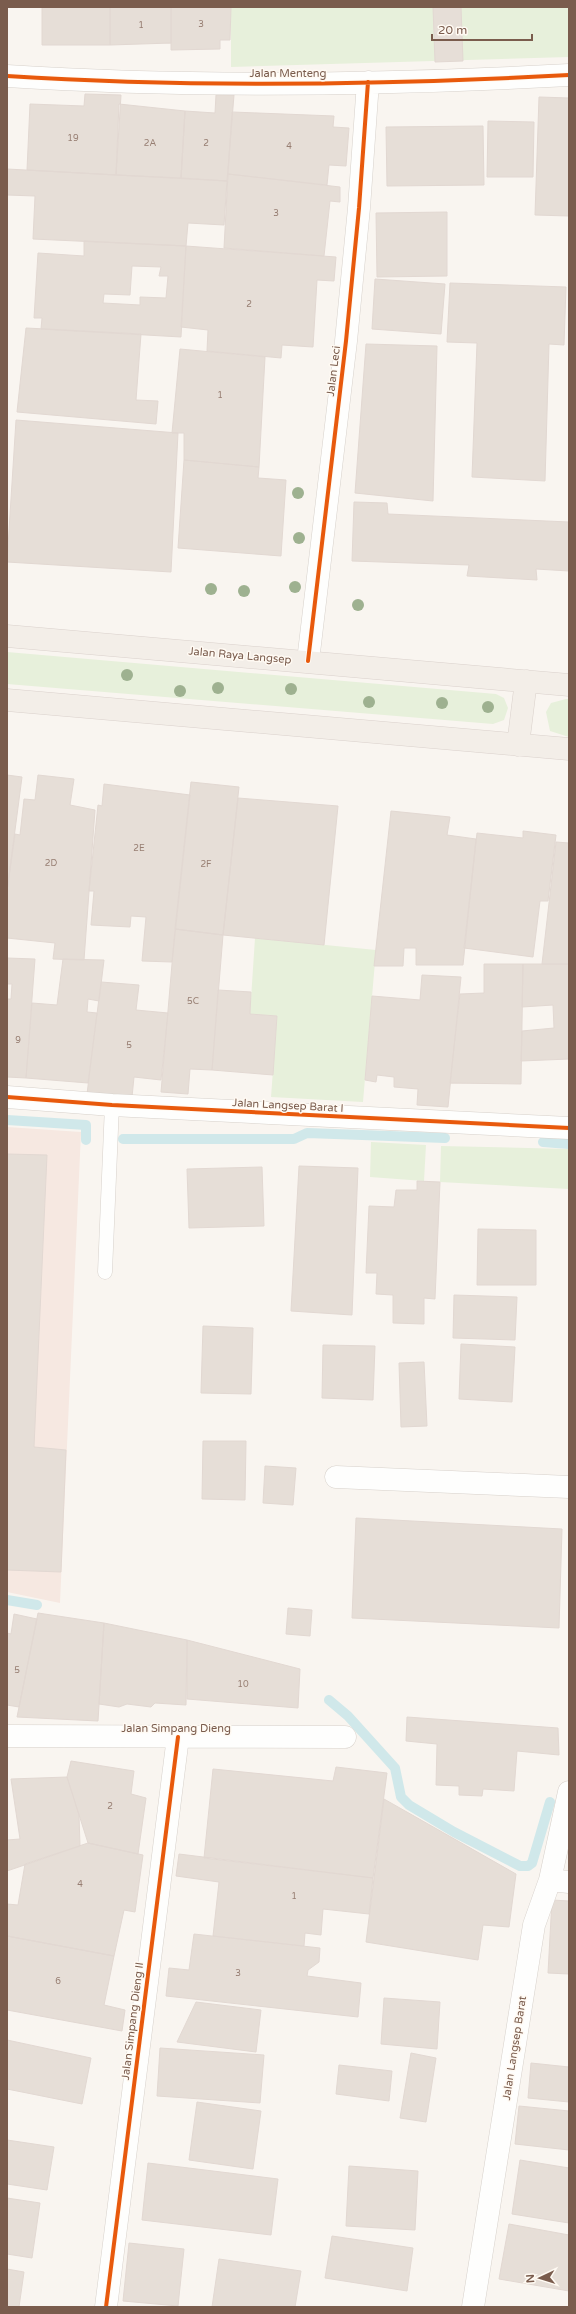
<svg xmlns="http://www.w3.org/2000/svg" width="576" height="2314" font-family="'Varela Round',sans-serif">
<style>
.commercial{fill:#f6e8e1}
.green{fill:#e7f0db}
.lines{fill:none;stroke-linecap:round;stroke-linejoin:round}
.stream{stroke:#d0e8ea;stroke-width:10}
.building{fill:#e6ded7;stroke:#e2d8d2;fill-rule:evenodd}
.lane-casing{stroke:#d7d1cb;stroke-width:15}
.street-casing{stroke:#d7d1cb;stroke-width:23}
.primary-casing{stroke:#dad1cc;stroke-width:23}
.lane{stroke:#fefefd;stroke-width:14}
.street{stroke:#fefefd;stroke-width:22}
.primary{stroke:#f3eee8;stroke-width:22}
.cycleway-casing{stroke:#fffaf3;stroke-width:6}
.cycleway{stroke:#e8590c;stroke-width:4}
.tree{fill:#9eb190}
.labels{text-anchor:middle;stroke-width:3;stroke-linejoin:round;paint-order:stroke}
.number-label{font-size:9px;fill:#977e72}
.street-label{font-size:11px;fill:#7a5c4d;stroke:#fffaf3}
</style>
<rect width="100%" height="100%" fill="#f9f5f0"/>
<path class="commercial" d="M 7,1127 L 81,1132 L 60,1603 L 7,1592 Z"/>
<path class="green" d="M 231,7 L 569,7 L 569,57 L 231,67 Z
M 7,652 L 496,694 L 504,698 L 508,708 L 504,720 L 493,724 L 7,684 Z
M 566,699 L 569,699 L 569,737 L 550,731 L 546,712 L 551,703 Z
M 255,938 L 376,950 L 363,1102 L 271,1097 L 277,1016 L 250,1014 Z
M 371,1142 L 426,1145 L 424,1181 L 370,1177 Z
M 441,1146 L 569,1149 L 569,1189 L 440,1182 Z"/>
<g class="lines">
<path class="stream" d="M 7,1120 L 86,1125 L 86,1140
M 123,1139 L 294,1139 L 307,1133 L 445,1138
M 543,1142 L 569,1144
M 7,1600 L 37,1605
M 329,1700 L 348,1716 L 395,1768 L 401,1797 L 409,1805 L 454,1832 L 520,1866 L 528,1866 L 532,1863 L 550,1802"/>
</g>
<path class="building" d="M 42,7 L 110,7 L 110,45 L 42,45 Z
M 110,7 L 171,7 L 171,43 L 110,45 Z
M 171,7 L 231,7 L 230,40 L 220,40 L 220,49 L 171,50 Z
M 433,7 L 461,7 L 463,61 L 435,62 Z
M 85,94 L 121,95 L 116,175 L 27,170 L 30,104 L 84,106 Z
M 216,95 L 234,95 L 227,181 L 181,178 L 185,111 L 215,113 Z
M 539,97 L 569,98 L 569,216 L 535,215 Z
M 119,104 L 185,111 L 181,178 L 116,175 Z
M 232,112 L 334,116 L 333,127 L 349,128 L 346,166 L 329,165 L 327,185 L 228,174 Z
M 488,121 L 534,122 L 533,177 L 487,177 Z
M 483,126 L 484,185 L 387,186 L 386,127 Z
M 7,169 L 227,181 L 224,225 L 188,223 L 186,246 L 33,239 L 35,196 L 7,195 Z
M 228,174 L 340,187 L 340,202 L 330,201 L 324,256 L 224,248 Z
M 447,212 L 447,276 L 377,277 L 376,213 Z
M 84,241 L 186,246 L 181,337 L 41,329 L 42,318 L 34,318 L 38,253 L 84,256 ZM 132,266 L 161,267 L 159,276 L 168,276 L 166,298 L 140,297 L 140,305 L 103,303 L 104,294 L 130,295 Z
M 186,246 L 336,257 L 334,281 L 317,280 L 313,347 L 282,345 L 281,358 L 207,351 L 208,330 L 181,327 Z
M 375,279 L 445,284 L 441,334 L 372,329 Z
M 450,283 L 566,287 L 564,345 L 549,344 L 545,481 L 472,477 L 477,343 L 447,342 Z
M 26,328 L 141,334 L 136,400 L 158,401 L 156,424 L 17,412 Z
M 366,344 L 437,346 L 433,501 L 355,493 Z
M 180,349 L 265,357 L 259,467 L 184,460 L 184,433 L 172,433 Z
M 16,420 L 178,433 L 171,572 L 7,562 Z
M 184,460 L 259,467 L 258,478 L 286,480 L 281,556 L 178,548 Z
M 354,502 L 387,503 L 388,514 L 569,522 L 569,571 L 536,569 L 537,580 L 467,576 L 469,565 L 352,561 Z
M 7,775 L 22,777 L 7,891 Z
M 38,775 L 74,779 L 70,805 L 95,810 L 84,960 L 53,959 L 55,943 L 7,938 L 7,891 L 15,834 L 20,835 L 24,799 L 35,800 Z
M 191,782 L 239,787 L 223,935 L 175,929 Z
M 104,784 L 190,795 L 172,962 L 142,961 L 146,917 L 131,916 L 130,927 L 91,925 L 94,891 L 89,891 L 98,805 L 102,806 Z
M 238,798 L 338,806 L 324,945 L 223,935 Z
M 391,811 L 450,817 L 447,835 L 476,839 L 463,965 L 416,965 L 416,948 L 404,948 L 403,966 L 374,966 Z
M 523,831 L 556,835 L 548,901 L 540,901 L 533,957 L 464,948 L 477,833 L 523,838 Z
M 556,842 L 569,843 L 569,964 L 542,964 Z
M 175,929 L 223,935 L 212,1070 L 190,1069 L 188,1094 L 161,1092 Z
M 7,958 L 35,959 L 26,1078 L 7,1077 L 7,999 L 11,999 L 12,984 L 7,984 Z
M 63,959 L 104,960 L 99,1001 L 88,999 L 87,1012 L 97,1013 L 88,1083 L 26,1078 L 32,1003 L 57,1005 Z
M 484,964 L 523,964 L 521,1084 L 450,1083 L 460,994 L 484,993 Z
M 523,964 L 569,964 L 569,1059 L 521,1061 L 522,1031 L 554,1028 L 553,1005 L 522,1007 Z
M 422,975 L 461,977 L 448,1107 L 417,1105 L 418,1089 L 394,1087 L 394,1077 L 377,1075 L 376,1082 L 365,1080 L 372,996 L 420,1000 Z
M 101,982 L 139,985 L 136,1010 L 168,1013 L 161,1080 L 134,1077 L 132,1097 L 87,1094 Z
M 218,990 L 251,992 L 250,1014 L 277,1016 L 273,1075 L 212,1070 Z
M 7,1154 L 47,1155 L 34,1447 L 66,1450 L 61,1572 L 7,1570 Z
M 299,1166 L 358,1168 L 352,1315 L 291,1311 Z
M 262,1167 L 264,1226 L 189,1228 L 187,1169 Z
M 417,1181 L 440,1182 L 435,1299 L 424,1298 L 424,1324 L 393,1323 L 393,1295 L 376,1294 L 377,1273 L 366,1273 L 369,1206 L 394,1207 L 396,1190 L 417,1190 Z
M 478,1229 L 536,1230 L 536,1285 L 477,1285 Z
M 454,1295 L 517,1297 L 515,1340 L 453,1338 Z
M 203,1326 L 253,1328 L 251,1394 L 201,1393 Z
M 461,1344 L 515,1347 L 512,1402 L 459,1399 Z
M 323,1345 L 375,1346 L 373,1400 L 322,1398 Z
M 424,1362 L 427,1426 L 401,1427 L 399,1363 Z
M 203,1441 L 246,1441 L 245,1500 L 202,1499 Z
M 265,1466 L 296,1468 L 293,1505 L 263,1503 Z
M 356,1518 L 562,1529 L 559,1628 L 352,1618 Z
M 288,1608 L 312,1610 L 310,1636 L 286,1634 Z
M 38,1613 L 104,1623 L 98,1721 L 17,1717 Z
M 14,1614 L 37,1619 L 19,1707 L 7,1705 L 7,1633 L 11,1634 Z
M 104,1623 L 187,1640 L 186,1705 L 155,1703 L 151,1707 L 127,1704 L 119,1707 L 99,1704 Z
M 187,1640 L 300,1669 L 298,1708 L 187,1699 Z
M 407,1717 L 558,1728 L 559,1755 L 517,1751 L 514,1791 L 483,1789 L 482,1796 L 459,1795 L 459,1786 L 436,1785 L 437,1744 L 406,1741 Z
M 71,1761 L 134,1771 L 131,1794 L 146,1798 L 138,1854 L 88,1843 L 67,1777 Z
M 336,1767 L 387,1773 L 373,1878 L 204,1858 L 213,1769 L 333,1781 Z
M 67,1777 L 79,1815 L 80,1846 L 7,1871 L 7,1840 L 20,1839 L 11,1779 Z
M 384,1799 L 516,1874 L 509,1927 L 483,1925 L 478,1960 L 366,1942 Z
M 88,1843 L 143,1855 L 135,1912 L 124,1910 L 114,1956 L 7,1936 L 7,1904 L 18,1905 L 25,1864 Z
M 179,1854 L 373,1878 L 369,1914 L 323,1909 L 321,1935 L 305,1933 L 304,1946 L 213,1936 L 219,1882 L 176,1876 Z
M 552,1900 L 569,1901 L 569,1974 L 548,1973 Z
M 194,1934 L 320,1948 L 319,1962 L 308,1970 L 307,1976 L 361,1983 L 358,2017 L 166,1996 L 169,1968 L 189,1970 Z
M 7,1936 L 114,1956 L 104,2005 L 125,2010 L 122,2031 L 7,2010 Z
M 384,1998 L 440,2002 L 437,2049 L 381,2044 Z
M 196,2002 L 261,2010 L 256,2052 L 177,2042 Z
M 7,2040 L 91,2058 L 82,2104 L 7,2089 Z
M 160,2048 L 264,2055 L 260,2103 L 157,2096 Z
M 411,2053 L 436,2058 L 426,2122 L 400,2118 Z
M 531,2063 L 569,2067 L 569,2102 L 528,2098 Z
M 339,2065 L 392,2071 L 389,2101 L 336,2094 Z
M 197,2102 L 261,2111 L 253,2169 L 189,2160 Z
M 519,2106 L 569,2111 L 569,2150 L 515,2144 Z
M 7,2140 L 54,2147 L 47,2190 L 7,2184 Z
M 520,2160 L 569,2168 L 569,2223 L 512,2214 Z
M 148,2163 L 278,2179 L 271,2235 L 142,2220 Z
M 349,2166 L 418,2171 L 415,2230 L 346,2226 Z
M 7,2198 L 40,2203 L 32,2258 L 7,2254 Z
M 509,2224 L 569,2235 L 569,2291 L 499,2279 Z
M 332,2236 L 413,2248 L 407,2291 L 325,2278 Z
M 129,2243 L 184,2249 L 178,2306 L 123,2301 Z
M 219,2259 L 301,2271 L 295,2307 L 212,2307 Z
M 7,2269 L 24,2272 L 19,2307 L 7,2307 Z"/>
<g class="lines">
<defs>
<path id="lane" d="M 105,1272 L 112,1105"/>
<path id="street" d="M 7,76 C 194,88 382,85 569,75
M 308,661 L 346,341 L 359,208 L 368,82
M 7,1097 L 112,1105 L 569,1128
M 336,1477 L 569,1487
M 7,1736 L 345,1737
M 550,1880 L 569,1882
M 106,2307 L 178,1737
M 473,2307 L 534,1925 L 550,1880 L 569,1792"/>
<path id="primary" d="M 7,636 L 569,685
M 7,700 L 569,749
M 518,745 L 526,681"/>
</defs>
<use href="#lane" class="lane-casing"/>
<use href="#street" class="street-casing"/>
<use href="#primary" class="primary-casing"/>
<use href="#lane" class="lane"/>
<use href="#street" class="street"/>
<use href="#primary" class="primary"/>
<defs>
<path id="cycleway" d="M 7,76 C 194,88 382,85 569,75
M 308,661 L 346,341 L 359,208 L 368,82
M 7,1097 L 112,1105 L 569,1128
M 106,2307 L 178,1737"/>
</defs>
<use href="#cycleway" class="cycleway-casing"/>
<use href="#cycleway" class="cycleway"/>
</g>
<g class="tree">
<circle cx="298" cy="493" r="6"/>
<circle cx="299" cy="538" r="6"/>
<circle cx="295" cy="587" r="6"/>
<circle cx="211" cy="589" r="6"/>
<circle cx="244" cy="591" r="6"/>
<circle cx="358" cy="605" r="6"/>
<circle cx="127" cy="675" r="6"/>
<circle cx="218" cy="688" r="6"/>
<circle cx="291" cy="689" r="6"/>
<circle cx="180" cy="691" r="6"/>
<circle cx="369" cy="702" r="6"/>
<circle cx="442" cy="703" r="6"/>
<circle cx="488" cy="707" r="6"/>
</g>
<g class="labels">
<g class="number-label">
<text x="201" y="27">3</text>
<text x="141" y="28">1</text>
<text x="73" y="141">19</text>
<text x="150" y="146">2A</text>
<text x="206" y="146">2</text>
<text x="289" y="149">4</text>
<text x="276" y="216">3</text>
<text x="249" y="307">2</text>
<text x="220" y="398">1</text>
<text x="139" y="851">2E</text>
<text x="51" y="866">2D</text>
<text x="206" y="867">2F</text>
<text x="193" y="1004">5C</text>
<text x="18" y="1043">9</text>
<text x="129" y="1048">5</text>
<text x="17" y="1673">5</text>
<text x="243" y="1687">10</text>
<text x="110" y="1809">2</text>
<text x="80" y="1887">4</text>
<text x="294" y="1899">1</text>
<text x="238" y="1976">3</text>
<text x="58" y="1984">6</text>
</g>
<g class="street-label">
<text x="288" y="77">Jalan Menteng</text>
<text transform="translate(333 371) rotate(-83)" y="4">Jalan Leci</text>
<text transform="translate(240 655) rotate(5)" y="4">Jalan Raya Langsep</text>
<text transform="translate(288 1105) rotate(3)" y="4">Jalan Langsep Barat I</text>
<text x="176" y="1732">Jalan Simpang Dieng</text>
<text transform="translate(132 2021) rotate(-83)" y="4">Jalan Simpang Dieng II</text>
<text transform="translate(514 2048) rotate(-81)" y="4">Jalan Langsep Barat</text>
</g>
</g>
<rect width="576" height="2314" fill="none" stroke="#7a5c4d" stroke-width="16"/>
<g transform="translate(540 2278) rotate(266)" stroke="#fffaf3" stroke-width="3" paint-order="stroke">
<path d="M0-3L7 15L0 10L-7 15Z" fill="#7a5c4d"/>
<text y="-6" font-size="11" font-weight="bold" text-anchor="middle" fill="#7a5c4d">N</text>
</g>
<path d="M432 34v6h100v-6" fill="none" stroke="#7a5c4d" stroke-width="2"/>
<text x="438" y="34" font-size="12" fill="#7a5c4d" stroke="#fffaf3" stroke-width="3" paint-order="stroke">20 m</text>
</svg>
